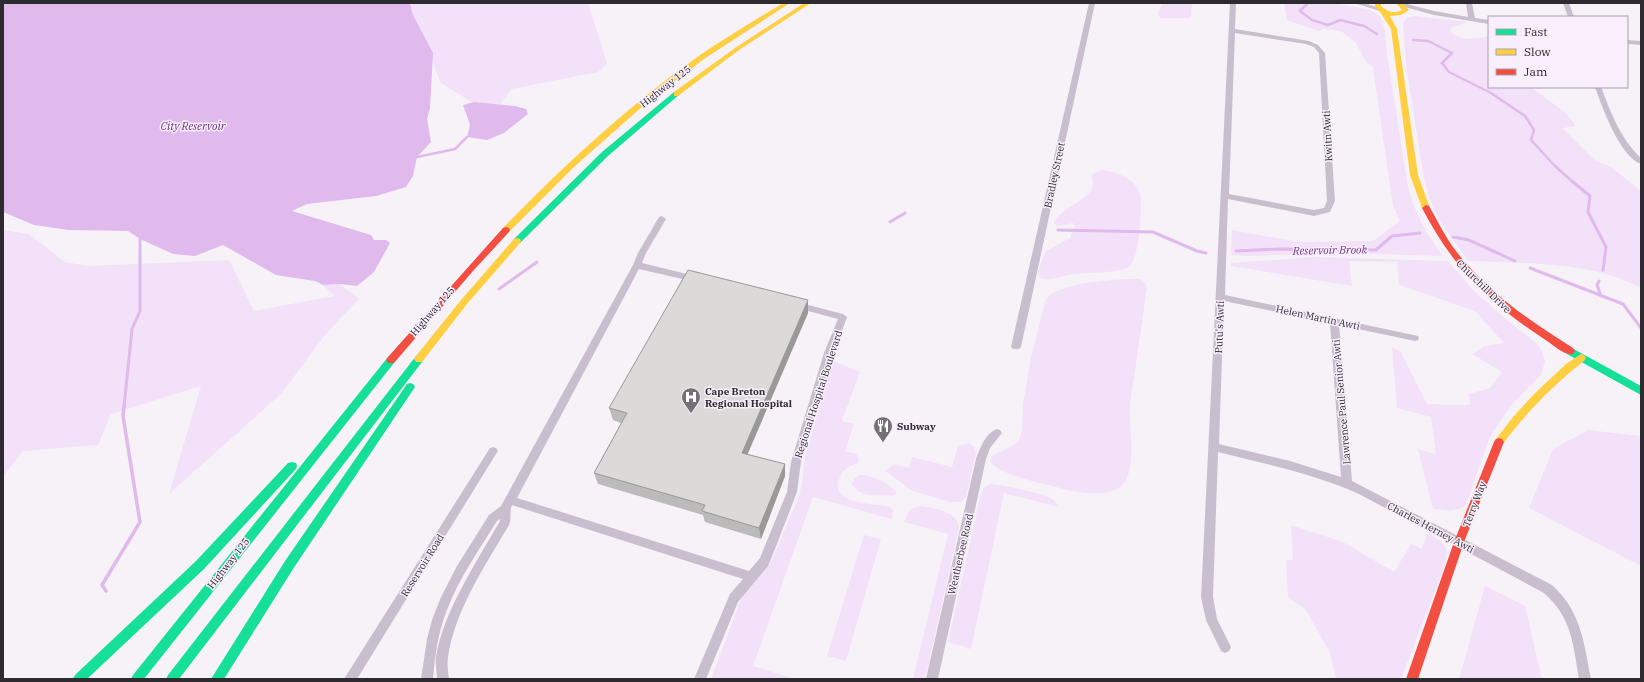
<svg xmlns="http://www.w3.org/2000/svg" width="1644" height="682" font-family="'IBM Plex Serif',serif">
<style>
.green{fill:#f3e1f9}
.water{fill:#e0baec}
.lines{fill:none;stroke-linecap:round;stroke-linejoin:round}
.stream-far2{stroke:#e0baec;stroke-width:2.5}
.stream-far1{stroke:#e0baec;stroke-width:3}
.stream{stroke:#e0baec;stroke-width:3.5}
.street{fill:#c9becd;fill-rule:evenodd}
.fast{fill:#16e098;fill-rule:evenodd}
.slow{fill:#ffcf43;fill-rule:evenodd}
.jam{fill:#f24e42;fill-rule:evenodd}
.wall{fill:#bcbbbb}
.shaded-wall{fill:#999998}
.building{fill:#dbdad9;stroke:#999998}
.labels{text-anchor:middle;stroke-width:3;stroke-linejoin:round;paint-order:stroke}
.street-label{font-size:10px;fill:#2e2b30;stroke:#f8eefc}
.poi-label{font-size:10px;font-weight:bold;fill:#2e2b30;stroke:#f8eefc;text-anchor:start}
.water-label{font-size:11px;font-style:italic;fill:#703183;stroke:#f8eefc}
</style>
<rect width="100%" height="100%" fill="#f7f2f8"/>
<path class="green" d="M 413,3 L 588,3 L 607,63 L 598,72 L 512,89 L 500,104 L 473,103 L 441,83 L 413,15 L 411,6 Z
M 1162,3 L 1192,3 L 1191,18 L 1160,18 L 1158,14 Z
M 1284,3 L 1335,3 L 1370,10 L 1380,16 L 1385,30 L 1387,54 L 1408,187 C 1415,213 1426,234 1443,256 L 1340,253 L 1251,256 L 1231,255 L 1232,230 L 1299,242 L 1373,241 L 1400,221 L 1393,206 L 1373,68 L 1365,60 L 1356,43 L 1341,31 L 1324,29 L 1318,31 L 1287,20 Z
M 1414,16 L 1468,22 L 1451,28 L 1451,32 C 1460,41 1477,39 1489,36 L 1489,87 L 1535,87 L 1533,89 L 1565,112 L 1576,126 L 1563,128 L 1596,161 L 1611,167 L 1641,191 L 1641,288 C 1588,260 1526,264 1468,261 L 1439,220 L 1429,198 L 1423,173 L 1406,65 L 1403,23 L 1406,18 Z
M 1103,170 C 1117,172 1133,178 1139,191 C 1144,201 1139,261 1129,267 C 1115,274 1090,272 1074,274 C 1063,275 1049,283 1039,277 L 1038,271 L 1046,251 L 1070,238 L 1075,226 L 1073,223 L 1057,226 L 1054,223 C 1061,207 1090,201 1093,185 C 1093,182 1092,178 1092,175 L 1094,173 Z
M 3,230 L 29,234 L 65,262 L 88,266 L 229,260 L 254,311 L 334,296 L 323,285 L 340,284 L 359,299 L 324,336 L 282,393 L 169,494 L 201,386 L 111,414 L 98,445 L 23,451 L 3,476 Z
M 1315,257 L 1448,261 L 1473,290 L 1507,320 L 1535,342 L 1542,351 L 1545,361 L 1541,375 L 1512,404 L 1493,432 L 1488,442 L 1466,505 C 1457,513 1444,510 1433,509 L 1418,449 L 1436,454 L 1431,417 L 1397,408 L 1392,347 L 1400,351 L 1427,404 L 1470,405 L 1469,394 L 1490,388 L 1502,372 L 1472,354 L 1485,346 L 1504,343 L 1475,311 L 1399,285 L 1397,262 L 1349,261 L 1352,286 L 1231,266 L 1231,263 Z
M 1123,279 C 1132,279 1144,276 1147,287 C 1143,315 1139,343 1135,371 C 1133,386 1129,401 1130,416 C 1130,435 1136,469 1123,484 C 1109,500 1074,492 1056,487 C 1040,483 999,475 990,461 L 992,456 L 1014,445 L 1019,440 L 1022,431 L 1023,404 L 1031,358 L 1045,302 C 1052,283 1105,281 1123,279 Z
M 833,361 L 860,372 L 842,421 L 854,424 L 845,451 L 857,454 L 859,463 C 851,465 843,469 840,477 C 828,507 875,502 890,507 L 893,510 L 892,519 L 813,497 L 753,666 L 795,679 L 711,679 L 741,599 L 746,592 L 771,562 L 799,496 L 802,483 L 805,457 Z
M 1588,430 L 1641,436 L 1641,566 L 1529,508 L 1553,449 Z
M 969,443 L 974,447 L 976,453 L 966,497 L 961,502 L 949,502 L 913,491 L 885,471 L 894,464 L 909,468 L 912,457 L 952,467 L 958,446 Z
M 860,475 C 872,475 892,483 897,494 L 892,496 C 881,495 856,498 852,483 L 855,478 Z
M 990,484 C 1000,484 1044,494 1052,499 C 1055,501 1057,503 1058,507 L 1004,493 L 971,649 L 948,642 L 981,493 L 984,488 Z
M 920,506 C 933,507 959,512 959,528 L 925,679 L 913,679 L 948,534 L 904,522 L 909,510 Z
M 1291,525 L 1343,542 L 1394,572 L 1411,544 L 1422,549 L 1427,533 C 1441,541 1450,544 1446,562 L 1401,679 L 1336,679 L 1330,653 L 1306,610 L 1288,597 L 1286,560 L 1293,560 Z
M 864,535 L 881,539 L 846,661 L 827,656 Z
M 1485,586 L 1525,606 L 1542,679 L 1459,679 Z"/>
<path class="water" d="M 3,3 L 410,3 L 413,15 L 433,53 L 430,108 L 427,119 L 431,142 L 417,157 L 413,176 L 406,187 L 376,196 L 307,204 L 292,211 L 371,235 L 374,240 L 386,240 L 390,243 L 374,272 L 357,286 L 340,284 L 323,285 L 315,281 L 276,275 L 223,245 L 195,256 L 173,254 L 140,239 L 128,231 L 69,230 L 34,225 L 3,212 Z
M 474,102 L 515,106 L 526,109 L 528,114 L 504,133 L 487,140 L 467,137 L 470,125 L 463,105 Z"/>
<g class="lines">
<path class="stream-far2" d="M 1307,4 L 1300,11 L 1312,20 L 1328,25 L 1340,20 L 1364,26 L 1377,34
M 1413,40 L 1428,41 L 1452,53 L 1442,63 L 1449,72 L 1491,93 L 1525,116 L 1534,130 L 1531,140 L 1555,166 L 1574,183
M 417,157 L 455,149 L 467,137"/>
<path class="stream-far1" d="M 1573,182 L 1590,196 L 1588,212 L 1606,247 L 1603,270
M 890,222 L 905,213
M 1058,230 L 1153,232 L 1197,251 L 1206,253
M 1453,237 L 1469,240 L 1515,261
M 1236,251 L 1278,249 L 1376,250 L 1392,236 L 1420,233
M 1530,268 L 1623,304 L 1641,328
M 1599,281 L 1597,285 L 1601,296
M 499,289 L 537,262
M 124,407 L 132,329 L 140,311 L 140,239"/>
<path class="stream" d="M 106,591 L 102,585 L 140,522 L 123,416 L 124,406"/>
<path class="street" d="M 1089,3 L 1095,3 L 1021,347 L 1019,349 L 1013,349 L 1011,347 Z
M 1230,3 L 1236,3 L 1235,29 L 1309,41 L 1318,45 L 1325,53 L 1335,201 L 1330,212 L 1314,216 L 1228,199 L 1225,295 L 1418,336 L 1419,338 L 1418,340 L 1415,341 L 1339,325 L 1352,481 L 1552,585 C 1581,611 1584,643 1591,679 L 1579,679 C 1573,644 1572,618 1544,593 L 1359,494 C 1314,474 1266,464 1218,452 L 1213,597 L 1217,619 L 1231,647 L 1229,651 L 1225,653 L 1221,651 L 1206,620 L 1201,597 ZM 1235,33 L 1306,44 L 1314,47 L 1319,53 L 1327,201 L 1324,208 L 1314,210 L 1229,194 ZM 1224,301 L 1330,323 L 1341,477 L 1290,461 L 1219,444 Z
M 1354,3 L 1364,3 L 1383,9 L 1380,11 Z
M 1403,3 L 1434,11 L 1468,17 L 1466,3 L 1472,3 L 1475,18 L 1489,20 L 1489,24 L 1434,15 L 1401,6 L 1400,5 Z
M 1563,3 L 1569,3 L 1574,17 L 1568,17 Z
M 1627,40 L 1641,41 L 1641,45 L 1627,44 Z
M 1595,87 L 1601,87 C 1611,113 1620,138 1641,158 L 1641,164 C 1620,157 1602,107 1595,87 Z
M 662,216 L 666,219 L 646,253 L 642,263 L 695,276 L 699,279 L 695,282 L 639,269 L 517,498 L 749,571 L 760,558 L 787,492 L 791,462 L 824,353 L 838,319 L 797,308 L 793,305 L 797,302 L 843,314 L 847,317 L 834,353 L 801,462 L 797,492 L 775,549 L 768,566 L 738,602 L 706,679 L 694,679 L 730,594 L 743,579 L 512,505 C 509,512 512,519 509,525 C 485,566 455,610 448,657 C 447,664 448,672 449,679 L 437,679 C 437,672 435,664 436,657 C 443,612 477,561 500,521 L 500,519 L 497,521 C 479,550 459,578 447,610 C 438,632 435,656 433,679 L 421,679 L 427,639 L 432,620 L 441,597 L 457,566 L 489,515 L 501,506 L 633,265 L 638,253 L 659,217 Z
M 997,429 L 1000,430 L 1002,433 L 990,448 L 986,459 L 938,679 L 926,679 L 976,459 C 980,449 985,433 997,429 Z
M 493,447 L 496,448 L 498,451 L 496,454 L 357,679 L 344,679 L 490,448 Z"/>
<path class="fast" d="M 674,92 L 676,92 L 680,94 L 608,156 L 520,243 L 514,243 L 513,241 L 514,239 L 602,152 Z
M 1570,347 L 1641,386 L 1641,395 L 1567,354 L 1565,351 L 1567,348 Z
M 419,355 L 422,356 L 424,359 L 422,362 L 179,679 L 166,679 L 168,675 L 416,356 Z
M 391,356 L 394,357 L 396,360 L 394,363 L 144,679 L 131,679 L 133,675 L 388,357 Z
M 410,383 L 413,384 L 415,387 L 413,390 L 293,569 L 224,679 L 211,679 L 285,561 L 407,384 Z
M 292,462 L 296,463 L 297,466 L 296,469 L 204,569 L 87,679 L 73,679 L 75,675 L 196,561 L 288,463 Z"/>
<path class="slow" d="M 783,3 L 790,3 L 704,59 L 644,105 L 574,167 L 509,232 L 503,232 L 502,230 L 503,228 C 564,165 628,106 700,55 C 727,37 755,20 783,3 Z
M 804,3 L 811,3 L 739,50 L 678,96 L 674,96 L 674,92 L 735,48 Z
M 1375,3 L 1381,3 L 1381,6 C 1388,12 1394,14 1402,10 L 1396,3 L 1403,3 L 1409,10 L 1401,15 L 1390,16 L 1397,29 L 1418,175 L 1430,208 L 1426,211 L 1422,208 L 1410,175 L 1391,29 L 1380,12 L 1375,7 Z
M 517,238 L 520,239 L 521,241 L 520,243 L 467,304 L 422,362 L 416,362 L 414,359 L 416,356 L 461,300 L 514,239 Z
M 1581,354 L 1584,355 L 1586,358 L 1584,361 C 1553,385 1526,413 1502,445 L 1499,446 L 1496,445 L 1494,442 L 1496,439 L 1513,417 L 1533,395 L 1566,364 Z"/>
<path class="jam" d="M 1426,205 L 1429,206 C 1438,221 1445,237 1456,251 C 1487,292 1530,321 1573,348 L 1575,351 L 1573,354 C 1565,356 1553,345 1547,341 C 1490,304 1453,268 1422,208 Z
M 506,227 L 509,228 L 510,230 L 509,232 L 473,271 L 394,363 L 388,363 L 386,360 L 388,357 L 503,228 Z
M 1499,438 L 1502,439 L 1504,442 L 1464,542 L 1418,679 L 1406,679 L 1454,542 L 1494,442 L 1496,439 Z"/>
</g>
<path class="wall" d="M 808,313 L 747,454 L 785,464 L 785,476 L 761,539 L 705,522 L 703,515 L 598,484 L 594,473 L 621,423 L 613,420 L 609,408 Z"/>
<path class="shaded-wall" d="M 808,300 L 808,313 L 743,465 L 742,453 Z
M 785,464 L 785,476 L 761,539 L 759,528 Z"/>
<path class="building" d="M 688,270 L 808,300 L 742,453 L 785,464 L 759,528 L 702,511 L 705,505 L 594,473 L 627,413 L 609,408 Z"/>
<defs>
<symbol id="hospital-pin" viewBox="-11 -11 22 30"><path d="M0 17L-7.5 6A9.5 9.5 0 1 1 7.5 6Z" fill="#747176" stroke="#f8eefc"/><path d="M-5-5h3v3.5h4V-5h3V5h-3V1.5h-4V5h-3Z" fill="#fff"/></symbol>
<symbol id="restaurant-pin" viewBox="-11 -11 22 30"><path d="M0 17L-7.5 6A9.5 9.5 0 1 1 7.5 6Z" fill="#747176" stroke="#f8eefc"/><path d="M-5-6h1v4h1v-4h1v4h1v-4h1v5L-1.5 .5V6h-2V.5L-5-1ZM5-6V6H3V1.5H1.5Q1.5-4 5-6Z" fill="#fff"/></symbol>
</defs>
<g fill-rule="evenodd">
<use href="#hospital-pin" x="680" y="386" width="22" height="30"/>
<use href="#restaurant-pin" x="872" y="415" width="22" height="30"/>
</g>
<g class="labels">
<g class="street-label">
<text transform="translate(665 86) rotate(-38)" y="4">Highway 125</text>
<text transform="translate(1327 136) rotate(-93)" y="4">Kwitn Awti</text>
<text transform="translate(1054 175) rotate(-78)" y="4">Bradley Street</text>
<text transform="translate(1484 286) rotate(44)" y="4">Churchill Drive</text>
<text transform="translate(432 311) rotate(-49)" y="4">Highway 125</text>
<text transform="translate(1318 317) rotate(12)" y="4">Helen Martin Awti</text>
<text transform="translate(1219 327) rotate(-88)" y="4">Putu's Awti</text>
<text transform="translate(818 394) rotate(-72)" y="4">Regional Hospital Boulevard</text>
<text transform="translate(1341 402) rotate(-95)" y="4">Lawrence Paul Senior Awti</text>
<text transform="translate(1474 504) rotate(-69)" y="4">Terry Way</text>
<text transform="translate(1431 527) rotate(28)" y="4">Charles Herney Awti</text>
<text transform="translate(960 554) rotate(-77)" y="4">Weatherbee Road</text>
<text transform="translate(228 563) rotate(-52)" y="4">Highway 125</text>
<text transform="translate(422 565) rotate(-58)" y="4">Reservoir Road</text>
</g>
<g class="poi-label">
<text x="705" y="395">Cape Breton<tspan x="705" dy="12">Regional Hospital</tspan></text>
<text x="897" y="430">Subway</text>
</g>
<g class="water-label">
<text x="193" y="130">City Reservoir</text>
<text transform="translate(1330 250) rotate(-1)" y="4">Reservoir Brook</text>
</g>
</g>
<rect width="1644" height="682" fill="none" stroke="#2e2b30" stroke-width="8"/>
<rect x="1488" y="16" width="140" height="72" fill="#f8eefc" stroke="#a7a0aa"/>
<rect x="1496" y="29" width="20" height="6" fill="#16e098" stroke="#a7a0aa"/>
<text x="1524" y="36" font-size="12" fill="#2e2b30">Fast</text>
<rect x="1496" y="49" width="20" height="6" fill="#ffcf43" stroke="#a7a0aa"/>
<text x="1524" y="56" font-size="12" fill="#2e2b30">Slow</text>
<rect x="1496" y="69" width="20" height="6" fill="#f24e42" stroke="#a7a0aa"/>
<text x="1524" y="76" font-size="12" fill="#2e2b30">Jam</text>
</svg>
